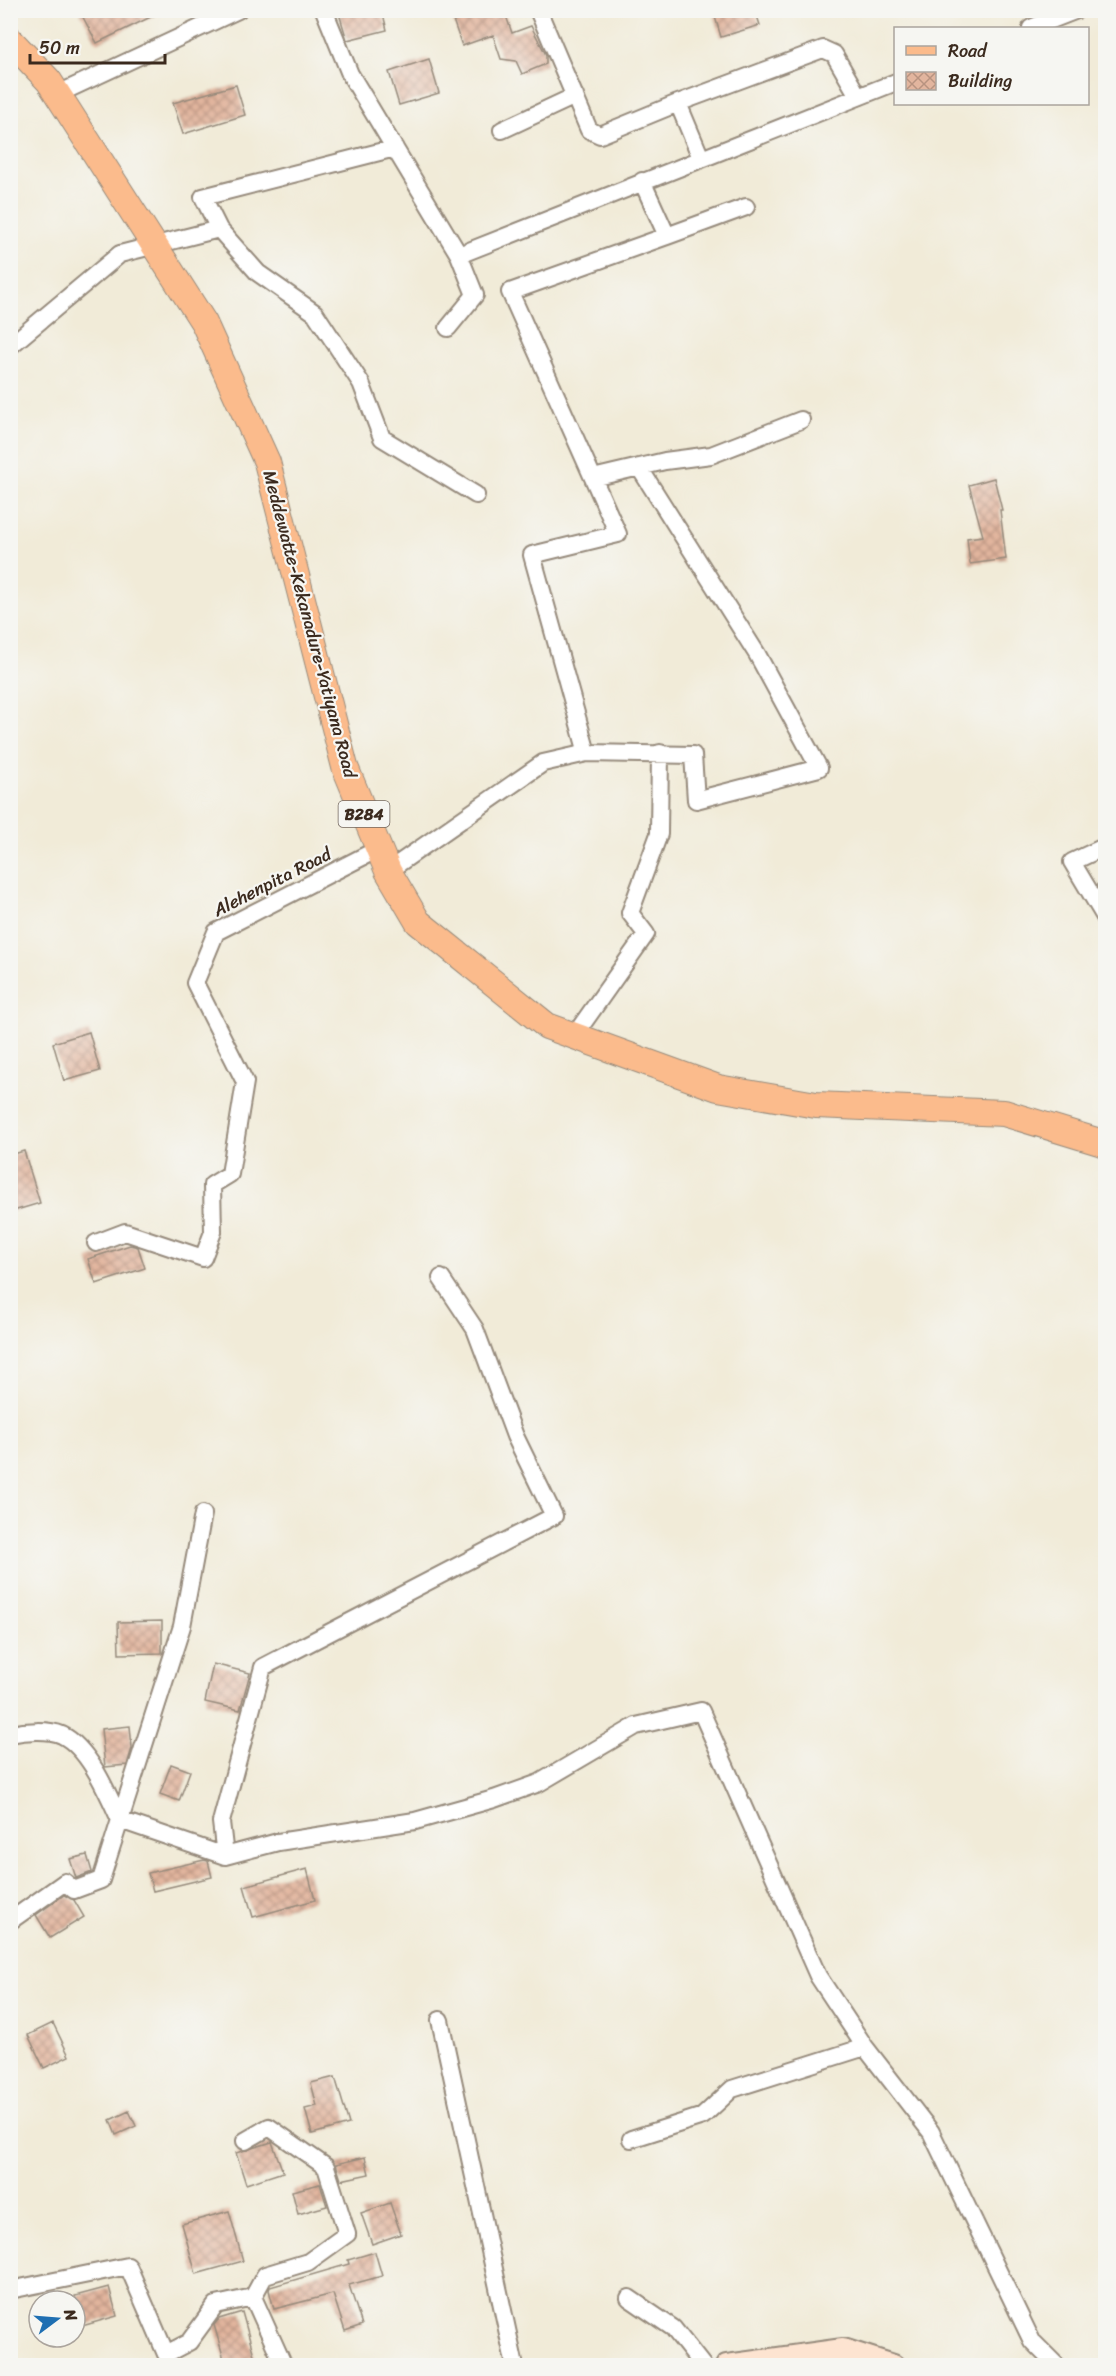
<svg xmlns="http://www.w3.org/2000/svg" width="1116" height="2376" font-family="Sriracha,sans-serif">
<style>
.building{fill:url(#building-cross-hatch)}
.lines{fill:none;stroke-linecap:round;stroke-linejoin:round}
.street-casing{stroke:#968a7b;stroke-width:20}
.secondary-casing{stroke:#968a7b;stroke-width:26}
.primary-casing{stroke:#968a7b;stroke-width:28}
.street{stroke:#fff;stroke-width:16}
.secondary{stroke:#fde4d1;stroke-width:22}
.primary{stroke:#fbbb8c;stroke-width:26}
.labels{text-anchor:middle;stroke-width:4.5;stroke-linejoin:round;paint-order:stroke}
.shield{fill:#f6f6f2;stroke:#73675e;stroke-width:1.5}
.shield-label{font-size:16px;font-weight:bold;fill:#3b2a1e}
.street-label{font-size:18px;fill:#3b2a1e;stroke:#f6f6f2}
</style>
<defs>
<pattern id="building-cross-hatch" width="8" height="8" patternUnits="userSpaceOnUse" patternTransform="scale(1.5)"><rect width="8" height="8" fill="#e2b59e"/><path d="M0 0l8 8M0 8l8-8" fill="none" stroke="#b89380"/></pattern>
</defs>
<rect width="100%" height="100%" fill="#f6f6f2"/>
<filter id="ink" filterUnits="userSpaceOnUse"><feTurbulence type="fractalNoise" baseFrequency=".0167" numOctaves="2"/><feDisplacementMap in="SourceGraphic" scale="12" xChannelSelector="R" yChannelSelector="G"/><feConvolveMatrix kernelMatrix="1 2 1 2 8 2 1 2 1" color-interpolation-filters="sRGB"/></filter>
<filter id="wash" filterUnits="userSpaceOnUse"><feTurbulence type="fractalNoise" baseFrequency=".008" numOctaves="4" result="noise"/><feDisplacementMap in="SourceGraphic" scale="24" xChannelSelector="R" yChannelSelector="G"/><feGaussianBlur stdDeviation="1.35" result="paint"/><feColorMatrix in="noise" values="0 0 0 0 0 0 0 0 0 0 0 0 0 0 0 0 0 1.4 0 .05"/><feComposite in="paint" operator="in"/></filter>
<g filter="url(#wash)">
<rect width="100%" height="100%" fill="#f1ebd8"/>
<g id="blocks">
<path class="building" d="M 79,10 L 165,10 L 97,43 Z
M 338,10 L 382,10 L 387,30 L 347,40 Z
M 483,10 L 504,10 L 512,33 L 531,26 L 546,55 L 546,64 L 522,74 L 516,61 L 501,59 L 493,35 L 462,46 L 453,20 Z
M 713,10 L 755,10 L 760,25 L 721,37 Z
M 429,59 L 439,93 L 399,105 L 389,72 Z
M 236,85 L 245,115 L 183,134 L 173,103 Z
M 994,478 L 1002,510 L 1000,510 L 1006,559 L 970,564 L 967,538 L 983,536 L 969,485 Z
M 89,1032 L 100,1071 L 64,1081 L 53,1043 Z
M 24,1151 L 40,1203 L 10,1212 L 10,1155 Z
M 130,1245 L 138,1247 L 145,1268 L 96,1284 L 88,1259 Z
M 162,1621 L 162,1653 L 119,1654 L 118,1622 Z
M 213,1664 L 250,1673 L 240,1710 L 205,1702 Z
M 130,1726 L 132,1748 L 127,1765 L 105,1767 L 101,1729 Z
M 171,1764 L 190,1771 L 179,1801 L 160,1794 Z
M 87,1855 L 92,1872 L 76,1878 L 70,1859 Z
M 204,1860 L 208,1861 L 212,1877 L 153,1891 L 148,1873 Z
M 307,1869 L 315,1900 L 253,1917 L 244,1886 Z
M 64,1895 L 74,1900 L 84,1917 L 50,1938 L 36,1915 Z
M 53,2023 L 69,2056 L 44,2068 L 28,2035 Z
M 335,2077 L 349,2124 L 312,2134 L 305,2109 L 317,2106 L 311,2083 Z
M 129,2111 L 136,2126 L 116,2135 L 110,2120 Z
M 272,2142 L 283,2172 L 246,2184 L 236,2153 Z
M 365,2157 L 369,2174 L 341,2180 L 336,2164 Z
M 320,2184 L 327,2206 L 298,2214 L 292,2191 Z
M 390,2203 L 401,2234 L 372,2244 L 361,2213 Z
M 229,2211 L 243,2261 L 196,2274 L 182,2224 Z
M 375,2252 L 382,2276 L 349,2285 L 362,2325 L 345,2331 L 333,2294 L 274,2309 L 269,2290 L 270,2287 L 349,2264 L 348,2260 Z
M 109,2287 L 117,2316 L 75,2328 L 75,2296 Z
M 242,2312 L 257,2366 L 226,2366 L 214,2325 L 219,2319 Z"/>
</g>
</g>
<g filter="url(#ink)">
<use href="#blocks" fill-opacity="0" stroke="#968a7b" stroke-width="1.5"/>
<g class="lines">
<defs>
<path id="street" d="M 324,10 L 350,74 L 459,255 L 896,82
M 538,10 L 589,130 L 600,135 L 678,103
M 1031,28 L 1077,10
M 58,94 L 238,10
M 502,130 L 575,96
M 701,158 L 678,103 L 823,49 L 834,54 L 858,96
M 642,181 L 667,236 L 746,207
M 219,229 L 258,273 L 315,313 L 361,383 L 382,438 L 476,495
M 448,328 L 475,295 L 459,255
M 10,346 L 120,254 L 219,229 L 203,197 L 395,148
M 593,478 L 665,461 L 711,455 L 801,420
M 587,753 L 693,755 L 696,800 L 819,768 L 757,654 L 639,467
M 1106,846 L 1072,862 L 1106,919
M 388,871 L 543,763 L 587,753 L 532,555 L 618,534 L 510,292 L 667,236
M 574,1036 L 646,934 L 630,913 L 659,834 L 660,753
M 96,1243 L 125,1232 L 203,1258 L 213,1232 L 212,1185 L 230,1174 L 245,1082 L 195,983 L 216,932 L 378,849
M 203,1514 L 182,1626 L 120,1820 L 225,1856 L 221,1822 L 263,1667 L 554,1516 L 515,1436 L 475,1329 L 441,1278
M 10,1734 C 25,1731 48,1729 62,1735 C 89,1748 108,1794 120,1820 L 101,1880 L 74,1890 L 65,1882 L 10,1921
M 225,1856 L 278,1842 L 415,1821 L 494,1799 L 539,1783 L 636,1726 L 701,1711 L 818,1976 L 865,2047 L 931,2132 L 1032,2341 L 1057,2366
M 440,2020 L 515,2366
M 631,2139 L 703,2116 L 732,2089 L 865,2047
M 245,2141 L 269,2127 L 326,2167 L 347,2234 L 308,2262 L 265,2275 L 253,2297
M 10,2290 L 128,2266 L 166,2354 L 189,2342 L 216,2305 L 253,2297 L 284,2366
M 629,2298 L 673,2328 L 703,2366"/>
<path id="secondary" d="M 727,2366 L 843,2350 L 893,2366"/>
<path id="primary" d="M 10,40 L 49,81 L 204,323 L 267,462 L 345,767 L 388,871 L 418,922 L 547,1026 L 718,1088 L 816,1105 L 1004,1113 L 1106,1144"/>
</defs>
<use href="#street" class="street-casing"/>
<use href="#secondary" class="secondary-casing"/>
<use href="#primary" class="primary-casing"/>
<use href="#street" class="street"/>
<use href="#secondary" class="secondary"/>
<use href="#primary" class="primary"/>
</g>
</g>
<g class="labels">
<rect class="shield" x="338.5" y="801" width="51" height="26" rx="4.5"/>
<g class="shield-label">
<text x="364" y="820">B284</text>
</g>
<g class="street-label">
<text transform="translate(310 624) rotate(75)" y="6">Meddewatte-Kekanadure-Yatiyana Road</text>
<text transform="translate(272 882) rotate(-27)" y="6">Alehenpita Road</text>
</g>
</g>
<rect width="1116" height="2376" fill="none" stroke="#f6f6f2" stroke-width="36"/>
<rect x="894" y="27" width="195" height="78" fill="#f6f6f2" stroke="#aba49d" stroke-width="1.5"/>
<rect x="906" y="46" width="30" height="9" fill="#fbbb8c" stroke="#aba49d" stroke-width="1.5"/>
<text x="948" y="57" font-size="18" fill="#3b2a1e">Road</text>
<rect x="906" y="72" width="30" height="18" fill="url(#building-cross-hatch)" stroke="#aba49d" stroke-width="1.5"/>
<text x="948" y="87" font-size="18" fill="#3b2a1e">Building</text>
<g transform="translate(57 2319) rotate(74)"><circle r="28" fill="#f6f6f2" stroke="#aba49d" stroke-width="1.5"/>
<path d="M0-4.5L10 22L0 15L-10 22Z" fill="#1f6fb2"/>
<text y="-9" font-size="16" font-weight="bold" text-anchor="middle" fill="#3b2a1e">N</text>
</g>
<path d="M30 54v9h135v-9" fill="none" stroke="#3b2a1e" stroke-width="3"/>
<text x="39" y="54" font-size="18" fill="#3b2a1e" stroke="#f6f6f2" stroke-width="4.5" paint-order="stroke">50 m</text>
</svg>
